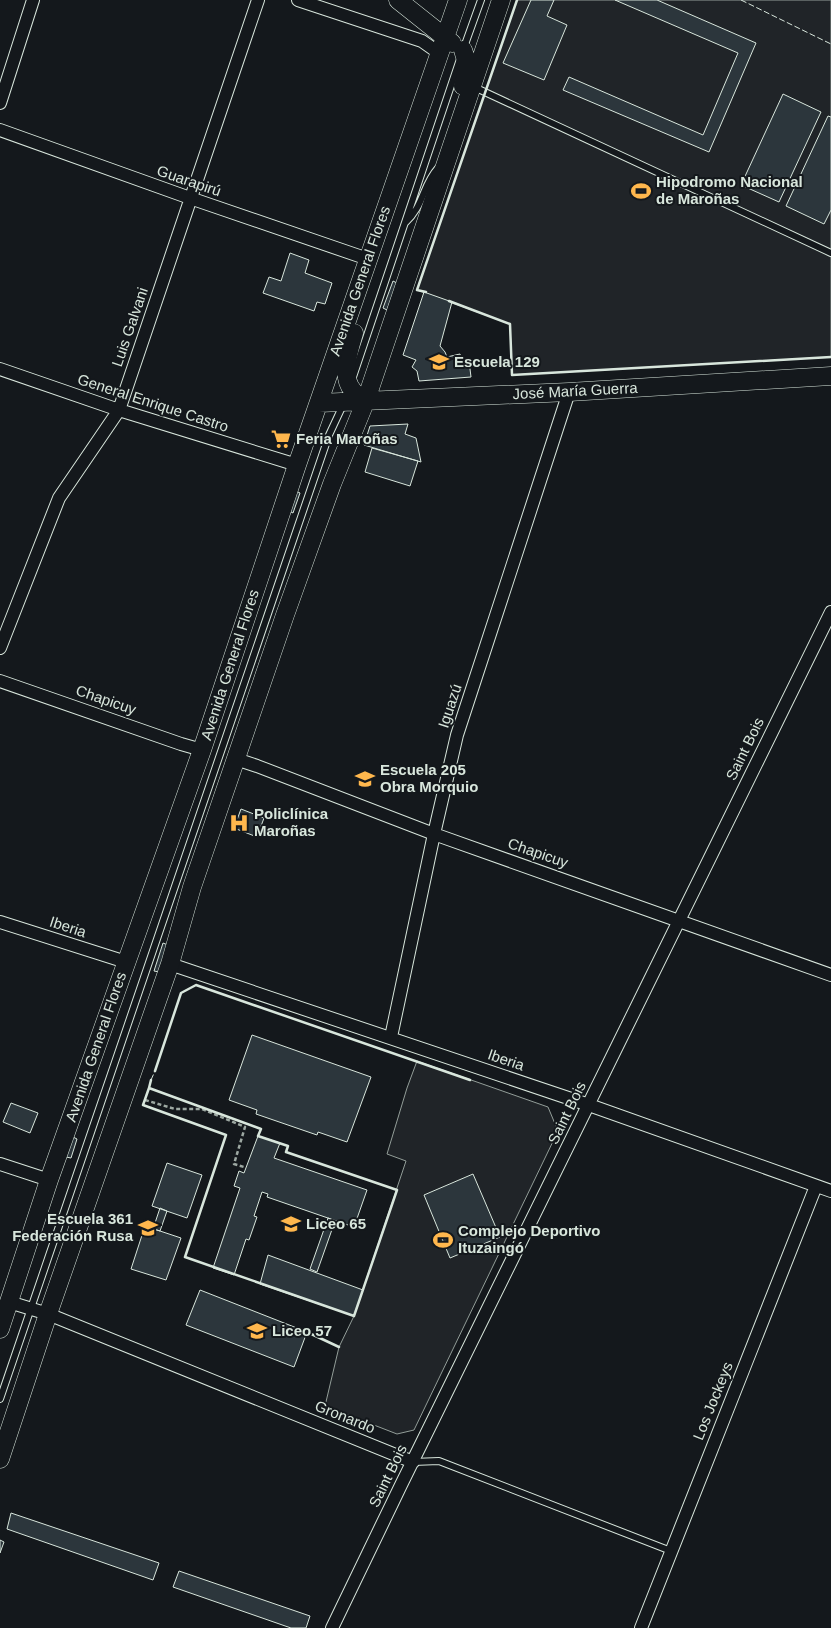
<svg xmlns="http://www.w3.org/2000/svg" width="831" height="1628" font-family="Arial,sans-serif">
<style>
.green{fill:#202428;stroke:#939e99}
.building{fill:#2c363c;stroke:#d8e6dc}
.lines{fill:none;stroke-linecap:round;stroke-linejoin:round}
.lane-casing{stroke:#d8e6dc;stroke-width:8}
.street-casing{stroke:#d8e6dc;stroke-width:14}
.secondary-casing{stroke:#d8e6dc;stroke-width:19}
.path{stroke:#9da8a2;stroke-width:2.5;stroke-dasharray:4 2.5;stroke-linecap:butt}
.lane{stroke:#14181c;stroke-width:6}
.street{stroke:#14181c;stroke-width:12}
.secondary{stroke:#14181c;stroke-width:18}
.fence{stroke:#d8e6dc;stroke-width:1;stroke-dasharray:6 2.5;stroke-linecap:butt}
.wall{stroke:#d8e6dc;stroke-width:2.5}
.labels{text-anchor:middle;stroke-width:4;stroke-linejoin:round;paint-order:stroke}
.street-label{font-size:15px;fill:#d8e6dc;stroke:#14181c}
.poi-label{font-size:15px;font-weight:bold;fill:#d8e6dc;stroke:#14181c;text-anchor:start}
</style>
<rect width="100%" height="100%" fill="#14181c"/>
<path class="green" d="M 517,0 L 831,0 L 831,357 L 512,375 L 510,324 L 417,290 Z
M 417,1061 L 548,1107 L 558,1131 L 414,1430 L 397,1434 L 325,1406 L 339,1347 L 354,1316 L 406,1161 L 387,1154 L 407,1088 Z"/>
<path class="building" d="M 531,0 L 554,0 L 547,16 L 567,25 L 544,80 L 503,63 Z
M 615,0 L 657,0 L 756,43 L 709,152 L 563,90 L 569,77 L 703,135 L 738,53 Z
M 783,94 L 821,112 L 779,202 L 741,185 Z
M 828,116 L 831,117 L 831,210 L 824,224 L 786,206 Z
M 290,253 L 309,260 L 305,273 L 332,283 L 325,304 L 317,302 L 314,311 L 263,293 L 269,277 L 281,281 Z
M 393,281 L 397,283 L 387,310 L 383,308 Z
M 424,292 L 452,302 L 440,346 L 445,352 L 447,357 L 460,354 L 462,363 L 469,361 L 471,377 L 419,381 L 417,371 L 412,367 L 416,360 L 403,355 Z
M 408,424 L 405,434 L 416,438 L 421,462 L 364,445 L 370,426 Z
M 372,448 L 418,461 L 410,486 L 365,472 Z
M 296,491 L 300,493 L 293,513 L 289,511 Z
M 241,809 L 264,818 L 257,837 L 234,828 Z
M 163,943 L 168,945 L 159,972 L 154,971 Z
M 252,1035 L 371,1077 L 347,1142 L 318,1132 L 317,1135 L 256,1114 L 257,1110 L 229,1100 Z
M 11,1103 L 38,1113 L 30,1133 L 3,1122 Z
M 258,1136 L 280,1143 L 274,1158 L 367,1190 L 354,1227 L 267,1197 L 268,1194 L 262,1192 L 254,1216 L 257,1217 L 249,1240 L 246,1239 L 234,1275 L 213,1268 L 240,1188 L 234,1186 L 239,1171 L 244,1173 Z
M 73,1137 L 77,1139 L 71,1158 L 66,1157 Z
M 167,1163 L 202,1175 L 187,1218 L 152,1206 Z
M 473,1174 L 500,1237 L 450,1258 L 424,1195 Z
M 160,1208 L 167,1211 L 160,1231 L 153,1229 Z
M 328,1218 L 335,1221 L 317,1272 L 310,1269 Z
M 145,1226 L 181,1238 L 166,1280 L 131,1269 Z
M 268,1255 L 363,1290 L 354,1316 L 260,1284 Z
M 200,1290 L 307,1332 L 294,1367 L 186,1325 Z
M 11,1513 L 159,1563 L 153,1580 L 7,1529 Z
M 0,1540 L 4,1542 L 0,1553 Z
M 179,1571 L 310,1616 L 306,1628 L 291,1628 L 173,1587 Z"/>
<g class="lines">
<defs>
<path id="lane" d="M 463,50 L 481,0
M 474,87 L 831,253
M 405,223 C 424,206 422,186 438,168
M 353,377 L 460,59
M 0,1399 L 329,435 L 343,405
M 413,1462 L 439,1461 L 671,1551"/>
<path id="street" d="M 298,0 L 422,41 L 439,53
M 0,103 L 33,0
M 0,130 L 190,198 L 368,259
M 0,369 L 119,410 L 297,465
M 0,648 L 59,498 L 119,410 L 258,0
M 0,681 L 181,744 L 202,750
M 236,759 L 257,766 L 434,834 L 831,975
M 0,922 L 126,962
M 170,964 L 589,1105 L 831,1191
M 391,1037 L 434,834 L 457,735 L 569,392
M 0,1164 L 49,1180
M 9,1302 L 48,1314 L 413,1462
M 332,1628 L 401,1485 L 831,612
M 641,1628 L 816,1186"/>
<path id="secondary" d="M 398,0 L 452,43
M 463,86 C 467,73 468,63 463,50
M 354,333 C 349,350 340,376 353,391 C 356,395 362,398 366,400
M 319,403 L 569,392 L 831,376
M 0,1329 L 49,1180 L 202,750 L 297,465 L 458,0
M 0,1459 L 48,1314 L 170,964 L 192,887 L 285,615 L 332,484 L 366,400 L 501,0"/>
</defs>
<use href="#lane" class="lane-casing"/>
<use href="#street" class="street-casing"/>
<use href="#secondary" class="secondary-casing"/>
<path class="path" d="M 145,1100 L 175,1109 L 202,1109 L 245,1127 L 234,1164 L 244,1167"/>
<use href="#lane" class="lane"/>
<use href="#street" class="street"/>
<use href="#secondary" class="secondary"/>
<path class="fence" d="M 741,0 L 831,44
M 151,1080 L 155,1071"/>
<path class="wall" d="M 426,292 L 417,290 L 517,0
M 449,301 L 510,324 L 512,375 L 831,357
M 155,1071 L 181,993 L 196,985 L 470,1080
M 149,1088 L 261,1129 L 258,1136 L 288,1146 L 286,1152 L 397,1190 L 354,1316 L 185,1257 L 226,1135 L 143,1105 Z
M 149,1088 L 151,1080
M 307,1332 L 339,1347"/>
</g>
<defs>
<symbol id="stadium-bare" viewBox="-9 -9 18 18"><path d="M0-5a6.5 5 0 1 0 0 10a6.5 5 0 1 0 0-10ZM-3.5-1.8h7v3.6h-7Z" fill="#ffb74d" stroke="#14181c" stroke-width="2.5" paint-order="stroke"/></symbol>
<symbol id="school-bare" viewBox="-9 -9 18 18"><path d="M0-5L7-2L0 1L-7-2ZM-4 1L0 2.5L4 1V4Q0 6-4 4Z" fill="#ffb74d" stroke="#14181c" stroke-width="2.5" paint-order="stroke"/></symbol>
<symbol id="supermarket-bare" viewBox="-9 -9 18 18"><path d="M-6-5.5h2.5l.6 2H6L4.5 2H-2.5L-4.4-4H-6ZM-1.5 3.2a1.3 1.3 0 1 0 .1 0ZM3 3.2a1.3 1.3 0 1 0 .1 0Z" fill="#ffb74d" stroke="#14181c" stroke-width="2.5" paint-order="stroke"/></symbol>
<symbol id="hospital-bare" viewBox="-9 -9 18 18"><path d="M-5-5h3v3.5h4V-5h3V5h-3V1.5h-4V5h-3Z" fill="#ffb74d" stroke="#14181c" stroke-width="2.5" paint-order="stroke"/></symbol>
</defs>
<g fill-rule="evenodd">
<use href="#stadium-bare" x="627" y="177" width="28" height="28"/>
<use href="#school-bare" x="425" y="348" width="28" height="28"/>
<use href="#supermarket-bare" x="267" y="425" width="28" height="28"/>
<use href="#school-bare" x="351" y="765" width="28" height="28"/>
<use href="#hospital-bare" x="225" y="809" width="28" height="28"/>
<use href="#school-bare" x="277" y="1210" width="28" height="28"/>
<use href="#school-bare" x="134" y="1214" width="28" height="28"/>
<use href="#stadium-bare" x="429" y="1226" width="28" height="28"/>
<use href="#school-bare" x="243" y="1317" width="28" height="28"/>
</g>
<g class="labels">
<g class="street-label">
<text transform="translate(189 181) rotate(19)" y="5">Guarapirú</text>
<text transform="translate(360 281) rotate(-71)" y="5">Avenida General Flores</text>
<text transform="translate(130 327) rotate(-71)" y="5">Luis Galvani</text>
<text transform="translate(575 391) rotate(-3)" y="5">José María Guerra</text>
<text transform="translate(153 403) rotate(18)" y="5">General Enrique Castro</text>
<text transform="translate(230 665) rotate(-72)" y="5">Avenida General Flores</text>
<text transform="translate(106 700) rotate(19)" y="5">Chapicuy</text>
<text transform="translate(450 706) rotate(-72)" y="5">Iguazú</text>
<text transform="translate(745 749) rotate(-64)" y="5">Saint Bois</text>
<text transform="translate(538 853) rotate(19)" y="5">Chapicuy</text>
<text transform="translate(68 927) rotate(18)" y="5">Iberia</text>
<text transform="translate(96 1047) rotate(-71)" y="5">Avenida General Flores</text>
<text transform="translate(506 1060) rotate(19)" y="5">Iberia</text>
<text transform="translate(567 1113) rotate(-64)" y="5">Saint Bois</text>
<text transform="translate(713 1401) rotate(-68)" y="5">Los Jockeys</text>
<text transform="translate(345 1417) rotate(22)" y="5">Gronardo</text>
<text transform="translate(388 1476) rotate(-64)" y="5">Saint Bois</text>
</g>
<g class="poi-label">
<text x="656" y="187">Hipodromo Nacional<tspan x="656" dy="17">de Maroñas</tspan></text>
<text x="454" y="367">Escuela 129</text>
<text x="296" y="444">Feria Maroñas</text>
<text x="380" y="775">Escuela 205<tspan x="380" dy="17">Obra Morquio</tspan></text>
<text x="254" y="819">Policlínica<tspan x="254" dy="17">Maroñas</tspan></text>
<text x="133" y="1224" text-anchor="end">Escuela 361<tspan x="133" dy="17">Federación Rusa</tspan></text>
<text x="306" y="1229">Liceo 65</text>
<text x="458" y="1236">Complejo Deportivo<tspan x="458" dy="17">Ituzaingó</tspan></text>
<text x="272" y="1336">Liceo 57</text>
</g>
</g>
</svg>
